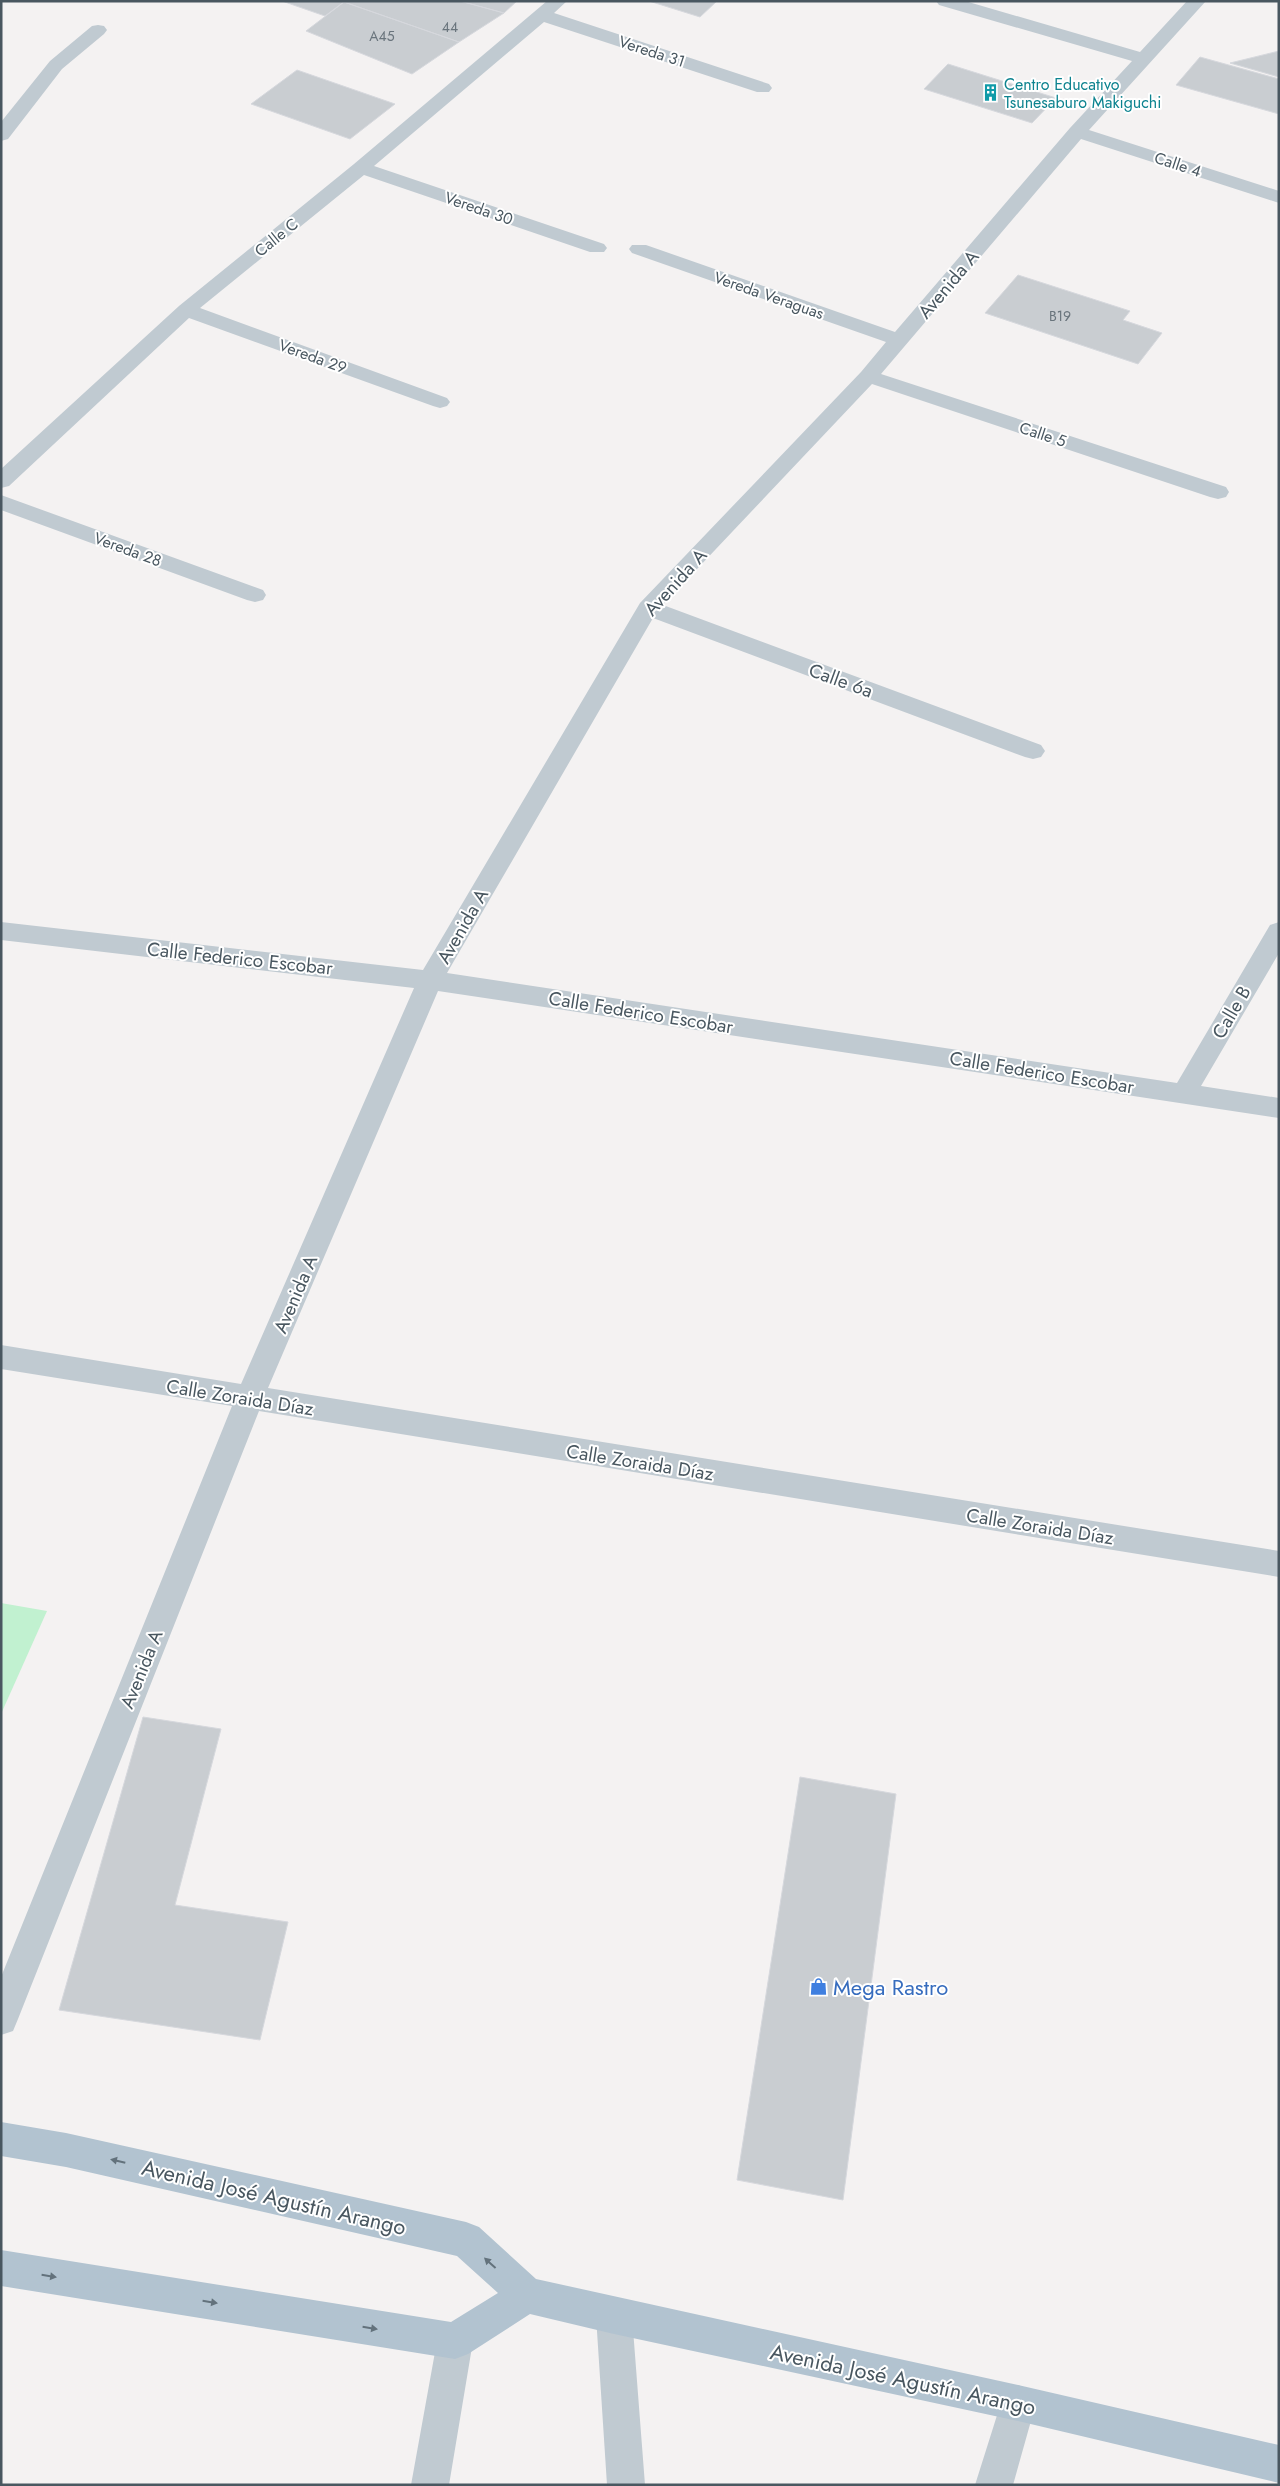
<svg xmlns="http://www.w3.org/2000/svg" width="1280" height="2486" font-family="Jost,sans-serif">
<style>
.green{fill:#c1f1d0}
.building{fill:#c9cdd1;stroke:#d6d8dd}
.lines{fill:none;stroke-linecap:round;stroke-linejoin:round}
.minor{fill:#c0cad1;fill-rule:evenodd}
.major{fill:#b2c3d0;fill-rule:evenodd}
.oneway{fill:#63727c}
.labels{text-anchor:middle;stroke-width:4;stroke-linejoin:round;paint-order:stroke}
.far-number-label{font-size:14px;fill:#69747c}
.far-street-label{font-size:16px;fill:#495760;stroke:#fff}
.far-culture-label{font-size:16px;fill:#0d838f;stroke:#fff;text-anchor:start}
.street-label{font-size:19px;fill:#495760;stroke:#fff}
.near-shop-label{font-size:22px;fill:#366cbe;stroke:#fff;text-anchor:start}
.near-street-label{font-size:22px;fill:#495760;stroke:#fff}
</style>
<rect width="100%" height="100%" fill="#f4f2f2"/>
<path class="green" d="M 1,1603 L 47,1611 L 1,1714 Z"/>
<path class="building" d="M 282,1 L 345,1 L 325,16 Z
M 460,1 L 517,1 L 504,13 Z
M 460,1 L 504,13 L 459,42 L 344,2 Z
M 649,1 L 717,1 L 700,17 Z
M 344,2 L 459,42 L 412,74 L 306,31 Z
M 1279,51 L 1279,77 L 1230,63 Z
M 1200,57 L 1279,79 L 1279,114 L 1176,85 Z
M 948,64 L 1056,98 L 1032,123 L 924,89 Z
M 297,70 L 395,104 L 350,139 L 251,104 Z
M 1018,275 L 1130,311 L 1123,320 L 1162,333 L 1138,364 L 985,313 Z
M 143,1717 L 221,1729 L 175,1905 L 288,1922 L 260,2040 L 59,2010 Z
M 800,1777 L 896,1794 L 843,2200 L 737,2180 Z"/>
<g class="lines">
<path class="minor" d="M 547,1 L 567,1 L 554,13 L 769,84 L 772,88 L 769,92 L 757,92 L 544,22 L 374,166 L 604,244 L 607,248 L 604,252 L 590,252 L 364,175 L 200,308 L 447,398 L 450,402 L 447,406 L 440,408 L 433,406 L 189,318 L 9,486 L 1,488 L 1,469 L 179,306 L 354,164 Z
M 936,1 L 965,1 L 1140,52 L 1187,1 L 1206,1 L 1089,130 L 1279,191 L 1279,203 L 1081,139 L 881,374 L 1226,487 L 1229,492 L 1226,497 L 1218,499 L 1210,497 L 872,384 L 663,605 L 1041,745 L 1045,751 L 1041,757 L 1033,759 L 1025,757 L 653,618 L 447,973 L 1177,1083 L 1270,925 L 1279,922 L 1279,953 L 1201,1086 L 1279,1098 L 1279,1118 L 438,991 L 268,1388 L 1279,1551 L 1279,1577 L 259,1411 L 18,2019 L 13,2031 L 1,2035 L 1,1977 L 232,1406 L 1,1369 L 1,1345 L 241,1384 L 414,988 L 1,940 L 1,922 L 423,970 L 640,603 L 861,372 L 886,342 L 632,253 L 629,249 L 632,245 L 646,245 L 895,332 L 1070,128 L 1132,61 L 939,5 Z
M 98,25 L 104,26 L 107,30 L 104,34 L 62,69 L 8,139 L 1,141 L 1,122 L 50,61 L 92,26 Z
M 1,495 L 263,590 L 266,595 L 263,600 L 255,602 L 247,600 L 1,510 Z
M 614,2298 L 627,2303 L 632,2316 L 645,2485 L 607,2485 L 596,2316 L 601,2303 Z
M 455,2323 L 468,2328 L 473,2341 L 449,2485 L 411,2485 L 437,2341 L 442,2328 Z
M 1018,2385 L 1031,2390 L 1036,2403 L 1013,2485 L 975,2485 L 1005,2390 Z"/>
<path class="major" d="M 1,2122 L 66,2133 L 466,2222 L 479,2227 L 536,2279 L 1018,2385 L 1279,2445 L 1279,2483 L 1018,2421 L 614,2334 L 530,2314 L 468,2354 L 455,2359 L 1,2286 L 1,2250 L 451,2322 L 498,2293 L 457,2256 L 66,2167 L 1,2156 Z"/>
</g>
<defs><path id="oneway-solid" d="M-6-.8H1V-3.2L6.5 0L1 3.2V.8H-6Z" transform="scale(1.25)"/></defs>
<g class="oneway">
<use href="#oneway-solid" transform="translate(118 2161) rotate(-167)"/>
<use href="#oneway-solid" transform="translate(490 2263) rotate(-138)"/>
<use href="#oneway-solid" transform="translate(49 2276) rotate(9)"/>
<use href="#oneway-solid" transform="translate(210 2302) rotate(9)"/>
<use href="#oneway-solid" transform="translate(370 2328) rotate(9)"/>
</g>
<defs>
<symbol id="building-bare" viewBox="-9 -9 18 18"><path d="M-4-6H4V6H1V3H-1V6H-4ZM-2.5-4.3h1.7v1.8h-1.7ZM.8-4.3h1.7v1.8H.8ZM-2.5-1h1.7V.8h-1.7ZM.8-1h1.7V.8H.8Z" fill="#0f9aa8" stroke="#fff" stroke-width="2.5" paint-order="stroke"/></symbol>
<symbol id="shop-bare" viewBox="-9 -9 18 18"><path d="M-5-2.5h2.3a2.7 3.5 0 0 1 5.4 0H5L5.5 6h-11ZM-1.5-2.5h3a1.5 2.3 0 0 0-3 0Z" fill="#3f7fe0" stroke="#fff" stroke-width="2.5" paint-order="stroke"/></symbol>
</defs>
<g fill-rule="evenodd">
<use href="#building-bare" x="978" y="80" width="25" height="25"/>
<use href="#shop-bare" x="806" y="1974" width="25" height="25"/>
</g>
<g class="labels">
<g class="far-number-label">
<text x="450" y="32">44</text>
<text x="382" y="41">A45</text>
<text x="1060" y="321">B19</text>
</g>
<g class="far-street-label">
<text transform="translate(652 51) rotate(18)" y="6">Vereda 31</text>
<text transform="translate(1178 164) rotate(18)" y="6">Calle 4</text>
<text transform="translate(479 208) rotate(19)" y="6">Vereda 30</text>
<text transform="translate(276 237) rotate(-39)" y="6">Calle C</text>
<text transform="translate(769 295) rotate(19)" y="6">Vereda Veraguas</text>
<text transform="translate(313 356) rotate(20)" y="6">Vereda 29</text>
<text transform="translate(1043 434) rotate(18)" y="6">Calle 5</text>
<text transform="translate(128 549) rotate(20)" y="6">Vereda 28</text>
</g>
<g class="far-culture-label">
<text x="1004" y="90">Centro Educativo<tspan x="1004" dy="18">Tsunesaburo Makiguchi</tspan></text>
</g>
<g class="street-label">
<text transform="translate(948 284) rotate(-50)" y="7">Avenida A</text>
<text transform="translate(675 582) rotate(-48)" y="7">Avenida A</text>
<text transform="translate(841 680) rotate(20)" y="7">Calle 6a</text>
<text transform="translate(462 926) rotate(-60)" y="7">Avenida A</text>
<text transform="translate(240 958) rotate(6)" y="7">Calle Federico Escobar</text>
<text transform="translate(641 1012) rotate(9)" y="7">Calle Federico Escobar</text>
<text transform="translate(1231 1012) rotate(-60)" y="7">Calle B</text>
<text transform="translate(1042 1072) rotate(9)" y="7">Calle Federico Escobar</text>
<text transform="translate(295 1294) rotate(-67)" y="7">Avenida A</text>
<text transform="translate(240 1397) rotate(9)" y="7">Calle Zoraida Díaz</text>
<text transform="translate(640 1462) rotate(9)" y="7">Calle Zoraida Díaz</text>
<text transform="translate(1040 1526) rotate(9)" y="7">Calle Zoraida Díaz</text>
<text transform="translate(141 1669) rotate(-68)" y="7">Avenida A</text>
</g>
<g class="near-shop-label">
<text x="833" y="1995">Mega Rastro</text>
</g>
<g class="near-street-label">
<text transform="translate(274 2197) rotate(13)" y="8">Avenida José Agustín Arango</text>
<text transform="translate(903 2379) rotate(12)" y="8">Avenida José Agustín Arango</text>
</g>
</g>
<rect width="1280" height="2486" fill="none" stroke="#495760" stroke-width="5"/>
</svg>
